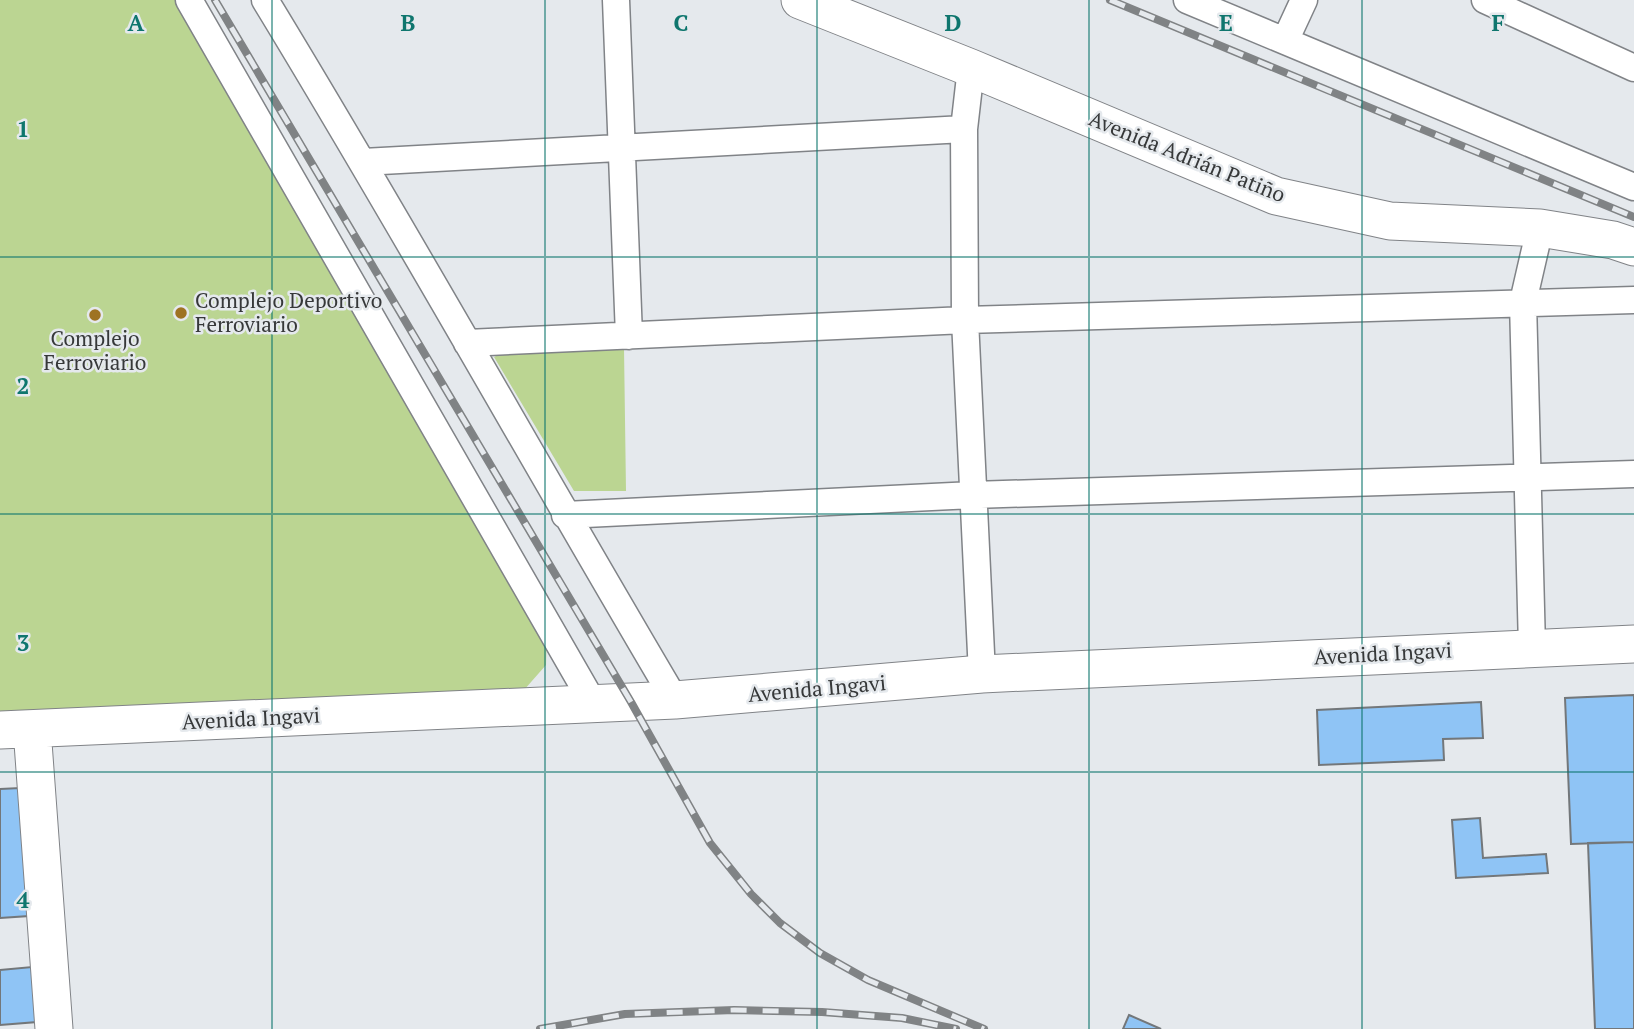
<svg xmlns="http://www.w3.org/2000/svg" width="1634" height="1029" font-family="'PT Serif',serif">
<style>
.green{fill:#bbd592}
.building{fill:#8fc4f5;stroke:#73777a;stroke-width:2}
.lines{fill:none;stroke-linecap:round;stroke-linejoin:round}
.street-casing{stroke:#808387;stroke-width:29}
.secondary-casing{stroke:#808387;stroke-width:39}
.street{stroke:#fff;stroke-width:26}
.secondary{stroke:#fff;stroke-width:37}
.rail-casing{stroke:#808385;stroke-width:8}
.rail{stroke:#e5e9ed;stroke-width:5;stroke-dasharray:16;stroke-linecap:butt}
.grid{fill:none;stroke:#0f766e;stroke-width:2;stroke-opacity:0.55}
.poi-dot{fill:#9e7322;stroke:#e5e9ed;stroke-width:2.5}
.labels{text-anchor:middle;stroke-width:5;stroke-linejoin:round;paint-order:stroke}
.street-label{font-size:21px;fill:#363839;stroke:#e5e9ed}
.poi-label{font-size:21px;fill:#363839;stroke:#e5e9ed;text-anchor:start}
.grid-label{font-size:23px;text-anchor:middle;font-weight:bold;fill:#0f766e;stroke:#e5e9ed;stroke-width:5;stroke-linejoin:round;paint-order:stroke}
</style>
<rect width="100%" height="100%" fill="#e5e9ed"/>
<path class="green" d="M 0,0 L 176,0 L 547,626 L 546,665 L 524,690 L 0,713 Z
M 624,348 L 626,491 L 574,491 L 494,357 L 511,349 Z"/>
<path class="building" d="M 1634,695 L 1634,842 L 1571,844 L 1565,698 Z
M 1481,702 L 1483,738 L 1443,739 L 1444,760 L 1319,765 L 1317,710 Z
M 20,788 L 29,916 L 0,918 L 0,789 Z
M 1480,818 L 1483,858 L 1546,854 L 1548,873 L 1456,878 L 1452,820 Z
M 1634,842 L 1634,1029 L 1595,1029 L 1588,843 Z
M 32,967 L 37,1022 L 0,1025 L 0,970 Z
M 1129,1015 L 1161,1029 L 1123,1029 Z"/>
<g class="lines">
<defs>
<path id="street" d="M 189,0 L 593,703
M 265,0 C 406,231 537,467 675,700
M 616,0 L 629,336
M 1187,0 L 1634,187
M 1485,0 L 1634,68
M 1285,41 L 1304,0
M 971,68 L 964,129 L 965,320 L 982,674
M 363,162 L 964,129
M 467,343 L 965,320 L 1634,300
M 565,515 L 973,495 L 1634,474
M 1532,647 L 1523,302 L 1540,228"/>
<path id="secondary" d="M 800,0 L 971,68 L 1276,196 L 1390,221 L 1540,228 L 1613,240 L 1634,247
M 32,729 L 54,1029
M 0,730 L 675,700 L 982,674 L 1634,644"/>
</defs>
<use href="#street" class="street-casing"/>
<use href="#secondary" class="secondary-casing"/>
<use href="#street" class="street"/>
<use href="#secondary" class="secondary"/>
<defs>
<path id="rail" d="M 215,0 L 631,702 L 710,843 L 751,894 L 780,923 L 820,953 L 868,980 L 984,1029
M 1110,0 L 1634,217
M 540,1029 L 625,1014 L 734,1010 L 822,1012 L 902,1018 L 956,1029"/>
</defs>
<use href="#rail" class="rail-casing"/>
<use href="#rail" class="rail"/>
</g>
<path class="grid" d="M 272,0 L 272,1029M 545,0 L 545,1029M 817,0 L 817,1029M 1089,0 L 1089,1029M 1362,0 L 1362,1029M 0,257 L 1634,257M 0,514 L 1634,514M 0,772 L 1634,772"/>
<g class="poi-dot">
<circle cx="181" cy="313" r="7"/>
<circle cx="95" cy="315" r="7"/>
</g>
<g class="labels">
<g class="street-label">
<text transform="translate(1187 157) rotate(22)" y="7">Avenida Adrián Patiño</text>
<text transform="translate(1383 654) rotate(-3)" y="7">Avenida Ingavi</text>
<text transform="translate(817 689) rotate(-5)" y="7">Avenida Ingavi</text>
<text transform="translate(251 719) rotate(-3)" y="7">Avenida Ingavi</text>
</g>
<g class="poi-label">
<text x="195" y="308">Complejo Deportivo<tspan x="195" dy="24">Ferroviario</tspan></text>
<text x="95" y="346" text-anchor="middle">Complejo<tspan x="95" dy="24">Ferroviario</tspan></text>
</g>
</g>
<g class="grid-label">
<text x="136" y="31">A</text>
<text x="408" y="31">B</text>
<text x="681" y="31">C</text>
<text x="953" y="31">D</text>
<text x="1226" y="31">E</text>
<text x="1498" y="31">F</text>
<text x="23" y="137">1</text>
<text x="23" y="394">2</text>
<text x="23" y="651">3</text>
<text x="23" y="908">4</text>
</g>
</svg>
